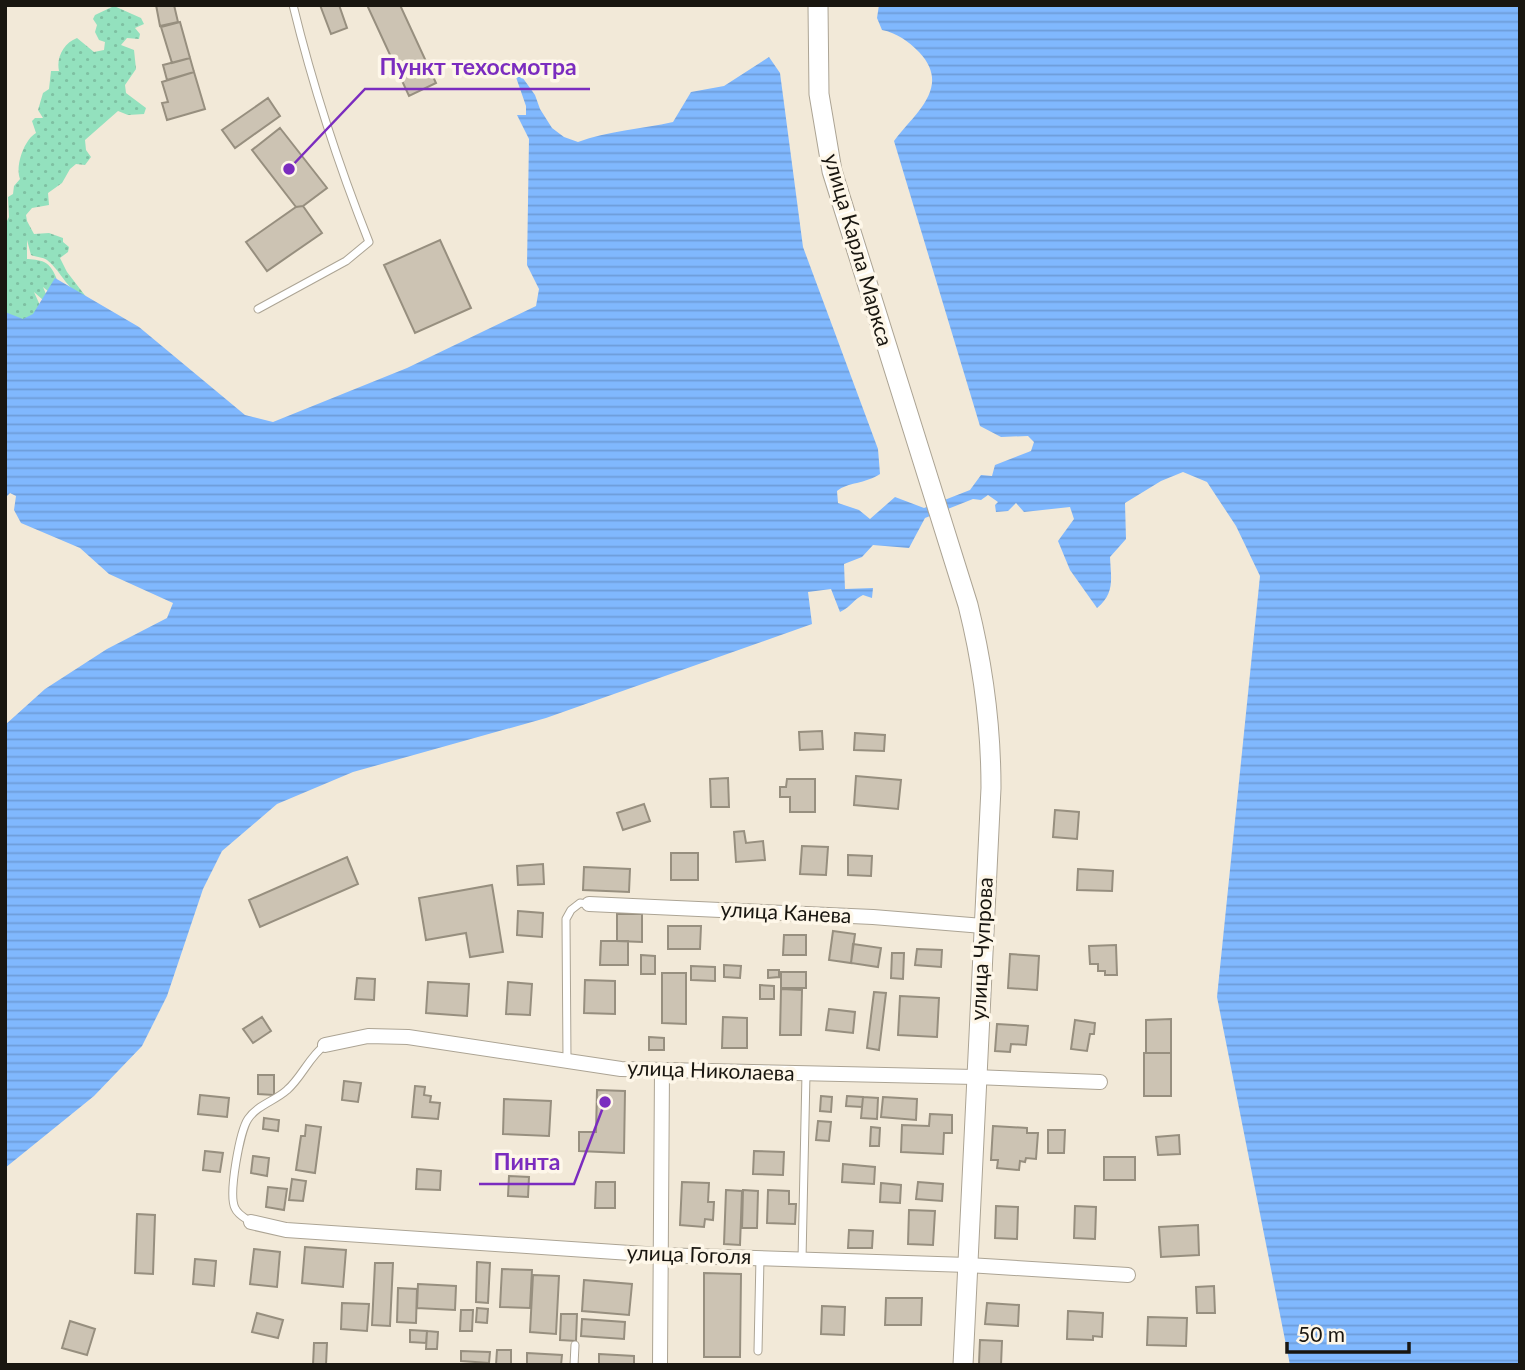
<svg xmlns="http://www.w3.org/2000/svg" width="1525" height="1370" font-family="Lato,sans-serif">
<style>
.grass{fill:url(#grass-dots)}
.water{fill:url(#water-rules)}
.building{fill:#ccc3b3;stroke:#978f7f;stroke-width:2}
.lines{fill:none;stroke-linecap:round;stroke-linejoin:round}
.lane-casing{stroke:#aca494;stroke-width:9}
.street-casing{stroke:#aca494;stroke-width:16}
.secondary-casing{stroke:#aca494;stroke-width:21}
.lane{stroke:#fff;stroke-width:7}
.street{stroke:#fff;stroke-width:14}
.secondary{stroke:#fff;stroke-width:19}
.labels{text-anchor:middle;stroke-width:7;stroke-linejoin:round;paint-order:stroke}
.street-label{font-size:21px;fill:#191610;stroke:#fef7e9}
.leader{fill:none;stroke:#7b2cbf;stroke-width:2.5}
.callout-dot{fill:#7b2cbf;stroke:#fef7e9;stroke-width:2.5}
.callout-label{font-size:23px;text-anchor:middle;font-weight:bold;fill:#7b2cbf;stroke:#fef7e9;stroke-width:7;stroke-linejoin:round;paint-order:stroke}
</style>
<defs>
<pattern id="grass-dots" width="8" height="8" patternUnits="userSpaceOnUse" patternTransform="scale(1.75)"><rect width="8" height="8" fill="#93e1be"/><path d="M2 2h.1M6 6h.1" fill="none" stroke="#7ec0a2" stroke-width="1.8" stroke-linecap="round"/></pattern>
<pattern id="water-rules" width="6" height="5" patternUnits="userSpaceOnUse" patternTransform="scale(1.75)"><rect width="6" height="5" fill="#80b8fe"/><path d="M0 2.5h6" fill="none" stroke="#6e9dd9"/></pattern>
</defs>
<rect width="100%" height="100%" fill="#f2e9d8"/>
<path class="grass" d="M 114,6 L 141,18 L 144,24 L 135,28 L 140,34 L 139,39 L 127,38 L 121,45 L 134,50 L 136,69 L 125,85 L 126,93 L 146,108 L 144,114 L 128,115 L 118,111 L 85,140 L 86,150 L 91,157 L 85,165 L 76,164 L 70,169 L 62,183 L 48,193 L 49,205 L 32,208 L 26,215 L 27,221 L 34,234 L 49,233 L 63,238 L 63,242 L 69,247 L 68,252 L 60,258 L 67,272 L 87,298 C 66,290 63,273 47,260 C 43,257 36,257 31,255 L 27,240 L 27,259 C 31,259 40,260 44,262 C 56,267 61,292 63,303 L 43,287 L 52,308 L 34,292 L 43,312 L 31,320 L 5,318 L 5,225 L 9,217 L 8,197 L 13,194 L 14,186 L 20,179 C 15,166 24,140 36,133 L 32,121 L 35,118 L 43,118 L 38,110 L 43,93 L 49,89 L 51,71 L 59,71 C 56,57 64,43 77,38 L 94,52 L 104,50 L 105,42 L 99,40 L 95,32 L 97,25 L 93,19 L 95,15 Z"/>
<path class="water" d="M 879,5 L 1520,5 L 1520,1365 L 1290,1365 L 1217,997 L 1260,576 L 1236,526 L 1207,482 L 1183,472 L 1161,481 L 1125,503 L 1126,539 L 1110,557 C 1111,579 1115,593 1097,608 L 1070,570 L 1058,541 L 1074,519 L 1070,507 L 1024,512 L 1016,503 L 1008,511 L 996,512 L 995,505 L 998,502 L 988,495 L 981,500 L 973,499 L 925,518 L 909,548 L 873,545 L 862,557 L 844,564 L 845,589 L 873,588 L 872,598 L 863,595 C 854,599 852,606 840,612 L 831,589 L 808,592 L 812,624 L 546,718 L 353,772 L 277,804 L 222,851 L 203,889 L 167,996 L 142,1046 L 94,1096 L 5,1168 L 5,725 L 45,689 L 107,649 L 167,618 L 173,603 L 109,574 L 80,548 L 21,523 L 14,510 L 16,496 L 10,493 L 5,498 L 5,312 L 23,319 L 33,314 L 55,278 L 139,327 L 245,415 L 273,422 L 407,368 L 536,306 L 539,289 L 527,265 L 529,139 L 517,115 L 526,115 L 526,106 L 510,60 L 535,95 L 540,109 L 552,128 L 564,137 L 578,142 C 607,131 642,129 673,122 L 691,92 L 724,86 L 769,57 L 780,73 L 803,247 L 878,449 L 880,474 C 865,484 848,482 837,491 L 838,503 L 859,510 L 870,519 L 895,497 L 924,508 L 970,490 L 981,475 L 992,476 L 995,465 L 1031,451 L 1034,442 L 1028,436 L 1001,437 L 980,426 L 894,141 C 915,113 952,87 919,52 C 908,41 897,33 882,30 L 877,18 Z"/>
<path class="building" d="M 156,5 L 174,5 L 178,22 L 160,26 Z
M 320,5 L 339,5 L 347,28 L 331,34 Z
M 367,5 L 400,5 L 436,83 L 409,96 Z
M 180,22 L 190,58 L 172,63 L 161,27 Z
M 190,58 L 194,72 L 167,80 L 163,65 Z
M 194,72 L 205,109 L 167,120 L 162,103 L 168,102 L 162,82 Z
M 268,98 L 280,116 L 235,148 L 222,130 Z
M 280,128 L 327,188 L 303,206 L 296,207 L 252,150 Z
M 303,206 L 322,233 L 267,271 L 246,242 L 296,207 Z
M 440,240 L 471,308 L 415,333 L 384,265 Z
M 822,731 L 823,749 L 800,750 L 799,732 Z
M 855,733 L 885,735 L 884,751 L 854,750 Z
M 856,776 L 901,780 L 898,809 L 854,805 Z
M 728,778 L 729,807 L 711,807 L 710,779 Z
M 787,779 L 815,779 L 815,812 L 790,812 L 790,797 L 780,797 L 780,787 L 786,787 Z
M 644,804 L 650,821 L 623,830 L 617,813 Z
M 1055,810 L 1079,812 L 1077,839 L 1053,837 Z
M 744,831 L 746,843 L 763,841 L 765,860 L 736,862 L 734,832 Z
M 802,846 L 828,847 L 826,875 L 800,874 Z
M 671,853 L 698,853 L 698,880 L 671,880 Z
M 848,855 L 872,856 L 871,876 L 848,875 Z
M 347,857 L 358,884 L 260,927 L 249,900 Z
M 543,864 L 544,884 L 518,885 L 517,866 Z
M 584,867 L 630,869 L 629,892 L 583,890 Z
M 1078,869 L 1113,871 L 1112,891 L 1077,890 Z
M 492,885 L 503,952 L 470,957 L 466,933 L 426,940 L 419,898 Z
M 518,911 L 543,913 L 542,937 L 517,935 Z
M 617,914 L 642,914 L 642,942 L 617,941 Z
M 668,926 L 701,926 L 700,949 L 668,949 Z
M 833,931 L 855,934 L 851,963 L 829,960 Z
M 784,935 L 806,935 L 806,955 L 783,955 Z
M 601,941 L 628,941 L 628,965 L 600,965 Z
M 853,944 L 881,948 L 878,967 L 851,963 Z
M 1116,945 L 1117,975 L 1105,975 L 1105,971 L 1098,971 L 1098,964 L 1090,964 L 1089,946 Z
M 917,949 L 942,950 L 941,967 L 915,965 Z
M 892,953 L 904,953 L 903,979 L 891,978 Z
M 1010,954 L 1039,956 L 1037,990 L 1008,988 Z
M 641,955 L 655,956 L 655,974 L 641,974 Z
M 724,965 L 741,966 L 740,978 L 724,977 Z
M 691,966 L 715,967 L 715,981 L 691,980 Z
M 768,970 L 779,970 L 779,977 L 768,978 Z
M 781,972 L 806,972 L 806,988 L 781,988 Z
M 662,973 L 686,973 L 686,1024 L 662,1023 Z
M 357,978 L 375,979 L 374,1000 L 355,999 Z
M 585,980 L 615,981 L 615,1014 L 584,1013 Z
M 428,982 L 469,984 L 467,1016 L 426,1013 Z
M 508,982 L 532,984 L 530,1015 L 506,1014 Z
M 760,985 L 774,986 L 774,999 L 760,999 Z
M 781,989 L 802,990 L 801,1035 L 780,1035 Z
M 874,992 L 886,993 L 879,1050 L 867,1048 Z
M 900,996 L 939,998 L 937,1037 L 898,1035 Z
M 829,1009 L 855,1012 L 853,1033 L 826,1030 Z
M 262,1017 L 271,1031 L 253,1043 L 243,1029 Z
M 723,1017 L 747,1018 L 747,1048 L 722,1048 Z
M 1171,1019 L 1171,1053 L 1146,1053 L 1146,1020 Z
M 1075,1020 L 1095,1023 L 1094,1034 L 1090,1034 L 1087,1051 L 1071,1049 Z
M 997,1024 L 1028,1026 L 1026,1045 L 1011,1044 L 1010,1052 L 995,1051 Z
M 649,1037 L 664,1038 L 664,1050 L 649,1050 Z
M 1144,1053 L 1171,1053 L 1171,1096 L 1144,1096 Z
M 258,1075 L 274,1075 L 274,1095 L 258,1094 Z
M 344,1081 L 361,1083 L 358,1102 L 342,1100 Z
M 415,1086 L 425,1087 L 424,1095 L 431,1096 L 430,1102 L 440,1103 L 438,1119 L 412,1117 Z
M 597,1090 L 625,1091 L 624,1153 L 579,1151 L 579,1132 L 596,1132 Z
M 200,1095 L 229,1098 L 227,1117 L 198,1114 Z
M 821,1096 L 832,1097 L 831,1112 L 820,1111 Z
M 847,1096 L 863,1097 L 862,1107 L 846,1106 Z
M 863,1097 L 878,1098 L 877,1119 L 861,1118 Z
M 883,1097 L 917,1099 L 916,1120 L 881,1117 Z
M 504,1099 L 551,1101 L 549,1136 L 503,1134 Z
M 930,1114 L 952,1115 L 952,1133 L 944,1133 L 943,1154 L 901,1152 L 902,1125 L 929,1126 Z
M 264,1118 L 279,1120 L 278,1131 L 263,1129 Z
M 818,1121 L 831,1122 L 829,1141 L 816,1140 Z
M 306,1125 L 321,1127 L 315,1173 L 296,1170 L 301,1136 L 305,1136 Z
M 993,1126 L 1027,1128 L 1027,1133 L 1038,1133 L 1036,1159 L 1026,1158 L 1025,1162 L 1020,1161 L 1019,1170 L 997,1168 L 998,1160 L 991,1160 Z
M 871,1127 L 880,1128 L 879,1146 L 870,1146 Z
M 1048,1130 L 1065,1130 L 1064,1153 L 1048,1153 Z
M 1179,1135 L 1180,1154 L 1158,1155 L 1156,1137 Z
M 205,1151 L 223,1153 L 220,1172 L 203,1170 Z
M 754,1151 L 784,1152 L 783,1175 L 753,1174 Z
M 253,1156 L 269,1158 L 267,1176 L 251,1173 Z
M 1104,1157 L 1135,1157 L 1135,1180 L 1104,1180 Z
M 843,1164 L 875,1167 L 874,1184 L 842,1182 Z
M 417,1169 L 441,1171 L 440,1190 L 416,1189 Z
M 509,1176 L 529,1177 L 528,1197 L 508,1196 Z
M 292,1179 L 306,1181 L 303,1201 L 289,1200 Z
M 596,1182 L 615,1182 L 615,1208 L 595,1208 Z
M 682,1182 L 709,1183 L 708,1202 L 714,1202 L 713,1220 L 705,1219 L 704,1227 L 680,1225 Z
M 918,1182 L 943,1184 L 942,1201 L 916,1199 Z
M 881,1183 L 901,1185 L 900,1203 L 880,1202 Z
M 268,1187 L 287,1189 L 284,1210 L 266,1207 Z
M 726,1190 L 742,1191 L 740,1245 L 724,1244 Z
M 743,1190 L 758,1191 L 757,1228 L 742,1228 Z
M 768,1190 L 789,1191 L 789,1204 L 796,1204 L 795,1224 L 767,1223 Z
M 996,1206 L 1018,1207 L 1017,1239 L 995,1238 Z
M 1075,1206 L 1096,1207 L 1095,1239 L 1074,1238 Z
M 909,1210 L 935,1211 L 933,1245 L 908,1244 Z
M 137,1214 L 155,1215 L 153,1274 L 135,1273 Z
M 1198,1225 L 1199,1255 L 1161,1257 L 1159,1227 Z
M 849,1230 L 873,1231 L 872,1248 L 848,1248 Z
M 305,1247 L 346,1250 L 343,1287 L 302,1283 Z
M 254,1249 L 280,1252 L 277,1287 L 250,1284 Z
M 195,1259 L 216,1261 L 214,1286 L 193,1284 Z
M 477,1262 L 490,1263 L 488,1303 L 476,1302 Z
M 375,1263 L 393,1263 L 390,1326 L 372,1325 Z
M 502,1269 L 532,1270 L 530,1308 L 500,1307 Z
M 704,1273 L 741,1274 L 740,1357 L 704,1357 Z
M 533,1275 L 559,1276 L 556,1334 L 530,1332 Z
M 584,1280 L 632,1284 L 629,1315 L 582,1311 Z
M 418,1284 L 456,1286 L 455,1310 L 417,1308 Z
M 1214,1286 L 1215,1313 L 1197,1313 L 1196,1287 Z
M 398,1288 L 417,1289 L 416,1323 L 397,1322 Z
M 886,1298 L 922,1298 L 921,1325 L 885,1325 Z
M 342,1303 L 369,1304 L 367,1331 L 341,1329 Z
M 987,1303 L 1019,1305 L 1018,1326 L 985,1324 Z
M 822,1306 L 845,1307 L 844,1335 L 821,1334 Z
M 477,1308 L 488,1309 L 487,1323 L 476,1322 Z
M 461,1310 L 473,1310 L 472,1331 L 460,1331 Z
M 1068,1311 L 1103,1313 L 1102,1337 L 1093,1336 L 1093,1340 L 1067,1339 Z
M 257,1313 L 283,1320 L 278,1338 L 252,1332 Z
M 561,1314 L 577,1314 L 576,1341 L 560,1340 Z
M 1148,1317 L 1187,1318 L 1186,1346 L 1147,1345 Z
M 582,1319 L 625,1322 L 624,1339 L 581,1336 Z
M 70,1321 L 95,1329 L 87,1355 L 62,1348 Z
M 410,1330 L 427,1331 L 426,1343 L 410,1342 Z
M 427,1331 L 438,1332 L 437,1349 L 426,1349 Z
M 980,1340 L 1002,1341 L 1001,1365 L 979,1364 Z
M 314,1343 L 327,1343 L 326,1365 L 313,1365 Z
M 497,1350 L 511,1350 L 511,1365 L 496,1365 Z
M 461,1351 L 490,1352 L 489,1363 L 461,1361 Z
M 527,1353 L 562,1355 L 561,1365 L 527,1365 Z
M 599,1354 L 634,1356 L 634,1365 L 599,1365 Z"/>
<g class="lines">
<defs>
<path id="lane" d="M 258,309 L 346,261 L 369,242 C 338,164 313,87 293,5
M 567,1060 L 566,919 L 571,910 L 580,903 L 589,904
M 251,1222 C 245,1218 238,1215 235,1208 C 228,1194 240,1131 248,1119 C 257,1105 275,1101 287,1090 C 302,1077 309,1057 325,1045
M 802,1259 L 806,1074
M 758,1351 L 760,1258
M 574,1365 L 575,1345"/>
<path id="street" d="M 589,904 L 873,917 L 983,926
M 325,1045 L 368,1036 L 408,1037 L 621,1069 L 975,1077 L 1100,1082
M 251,1222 L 286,1230 L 660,1255 L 968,1265 L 1128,1275
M 660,1365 L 662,1070"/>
<path id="secondary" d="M 818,5 L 819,94 L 832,171 L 968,605 C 983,665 991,726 991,788 L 963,1365"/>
</defs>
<use href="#lane" class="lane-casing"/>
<use href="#street" class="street-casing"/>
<use href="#secondary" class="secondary-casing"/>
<use href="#lane" class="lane"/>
<use href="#street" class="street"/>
<use href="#secondary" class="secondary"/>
</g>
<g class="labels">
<g class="street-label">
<text transform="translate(858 250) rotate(74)" y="7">улица Карла Маркса</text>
<text transform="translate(786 913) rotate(3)" y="7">улица Канева</text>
<text transform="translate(982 949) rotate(-87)" y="7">улица Чупрова</text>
<text transform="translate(711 1071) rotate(2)" y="7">улица Николаева</text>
<text transform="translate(689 1255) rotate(2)" y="7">улица Гоголя</text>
</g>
</g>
<path class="leader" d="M289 169L365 89H590M605 1102L574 1184H479"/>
<g class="callout-dot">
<circle cx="289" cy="169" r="7"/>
<circle cx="605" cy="1102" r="7"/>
</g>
<g class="callout-label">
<text x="478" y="75">Пункт техосмотра</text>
<text x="527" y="1170">Пинта</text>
</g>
<rect width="1525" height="1370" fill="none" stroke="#191610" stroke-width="14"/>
<path d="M1287 1342v10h122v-10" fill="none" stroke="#191610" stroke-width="3.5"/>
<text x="1298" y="1342" font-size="21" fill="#191610" stroke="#fef7e9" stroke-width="5" paint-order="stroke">50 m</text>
</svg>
